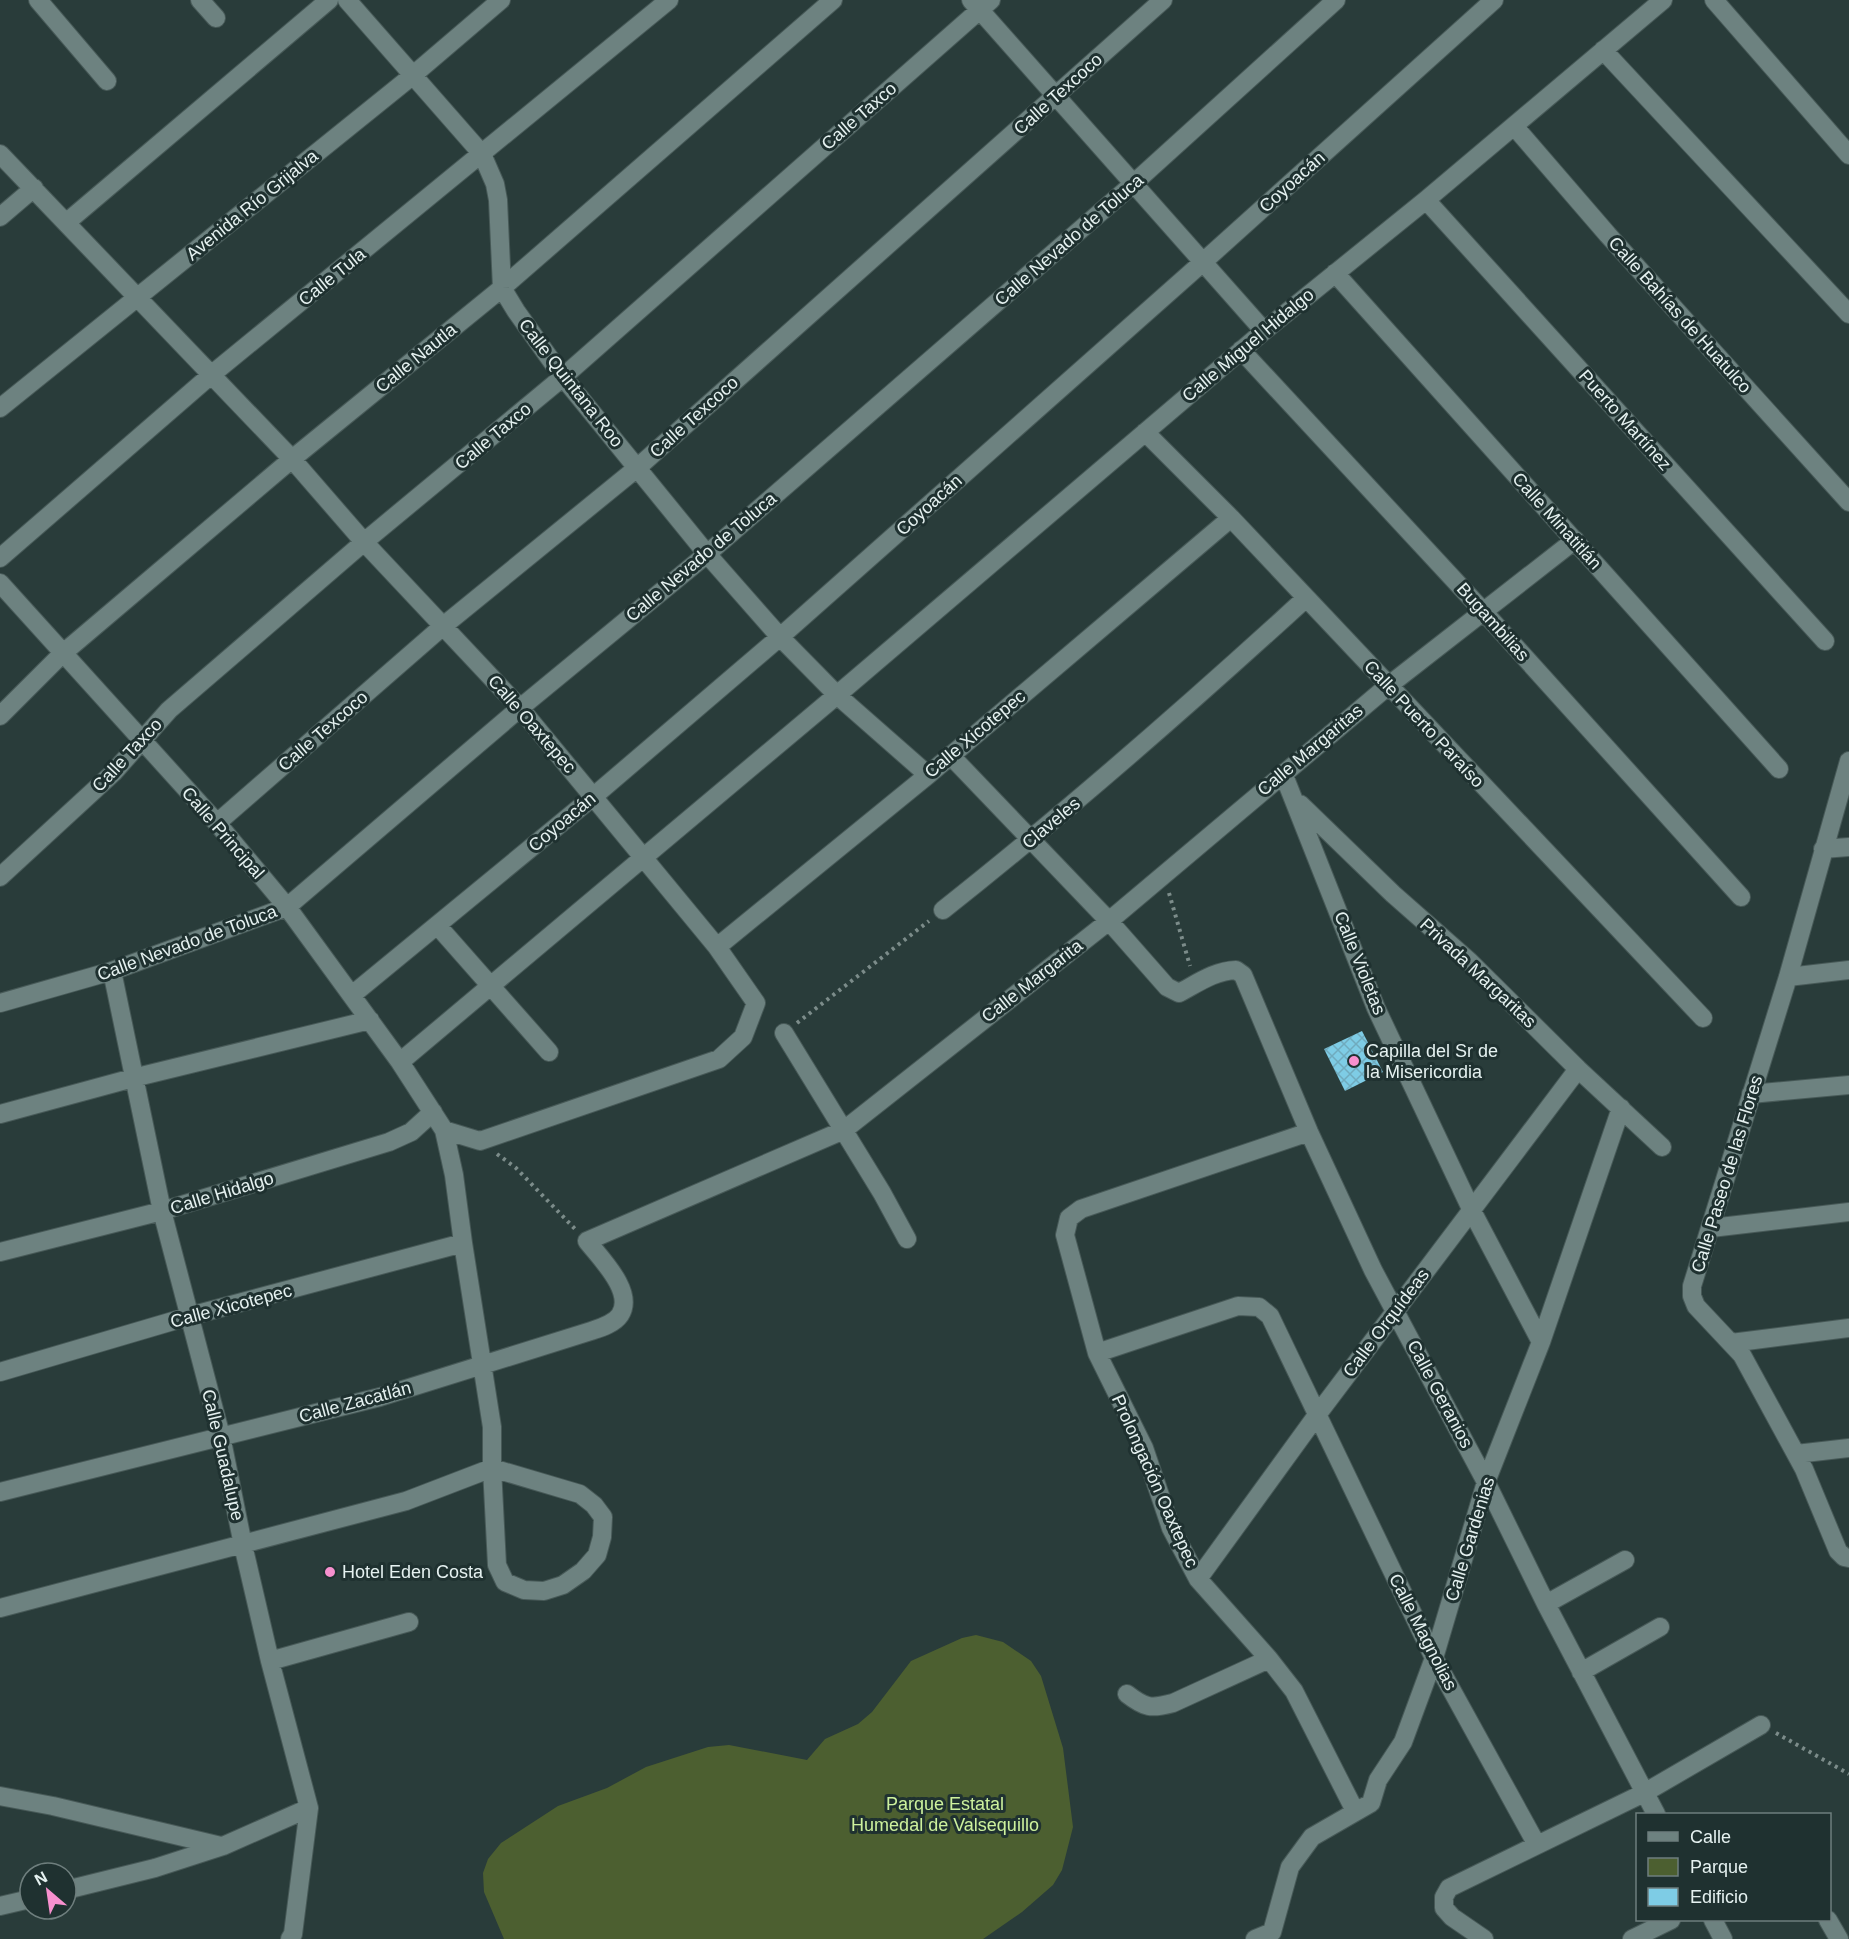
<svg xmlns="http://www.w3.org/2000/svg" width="1849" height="1939" font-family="Arial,sans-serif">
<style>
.park{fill:#4c5f30}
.building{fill:url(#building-cross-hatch)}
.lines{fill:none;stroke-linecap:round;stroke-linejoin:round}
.minor-casing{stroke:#475957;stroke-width:20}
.path{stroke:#7c8c8a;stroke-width:4;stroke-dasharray:3 4.5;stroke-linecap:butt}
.minor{stroke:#6d8280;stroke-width:18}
.poi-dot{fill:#f790ce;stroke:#1f3130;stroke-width:2}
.labels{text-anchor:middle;stroke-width:6;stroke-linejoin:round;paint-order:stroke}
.street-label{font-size:18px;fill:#e5f1f0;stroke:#1f3130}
.poi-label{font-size:18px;fill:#e5f1f0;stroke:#1f3130;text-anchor:start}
.park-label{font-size:18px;fill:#cdf19d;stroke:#1f3130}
</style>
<defs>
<pattern id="building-cross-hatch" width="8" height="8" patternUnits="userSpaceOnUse" patternTransform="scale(1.5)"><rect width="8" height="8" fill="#7ecce5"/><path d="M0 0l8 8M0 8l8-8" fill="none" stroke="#70abbe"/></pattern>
</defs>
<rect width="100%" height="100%" fill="#293c3a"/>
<path class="park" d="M 976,1635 L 1003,1642 L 1031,1661 L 1041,1676 L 1063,1748 L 1073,1827 L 1062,1870 L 1053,1885 L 1022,1912 L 983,1939 L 504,1939 L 484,1892 L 483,1873 L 488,1859 L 501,1843 L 558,1806 L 607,1788 L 646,1767 L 708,1747 L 729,1745 L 807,1760 L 825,1739 L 858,1724 L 872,1712 L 911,1661 L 962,1638 Z"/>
<path class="building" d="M 1362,1031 L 1383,1072 L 1345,1091 L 1324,1049 Z"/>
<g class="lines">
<defs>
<path id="minor" d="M 38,0 L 107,81
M 200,0 L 216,18
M 347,0 L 482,154 L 495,184 L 498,200 L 502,288 L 516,311 L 563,377 L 707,554 L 780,637 L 837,695 L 928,775
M 971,0 L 1264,331
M 1714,0 L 1849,155
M 1603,50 L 1849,314
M 1514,126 L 1608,235 L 1849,502
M 0,154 L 292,459 L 364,542 L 520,708 L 717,947 L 756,1003 L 743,1037 L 719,1059 L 480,1141 L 444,1130
M 1426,200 L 1825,641
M 0,217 L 34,188
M 67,222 L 329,0
M 1335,273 L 1779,769
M 1241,350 L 1483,611 L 1741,897
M 0,408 L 412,76 L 501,0
M 1145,432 L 1231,518 L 1703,1018
M 0,558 L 211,375 L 669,0
M 0,583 L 217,823 L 287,907 L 400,1062 L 444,1130 L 454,1175 L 463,1243 L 492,1427 L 492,1468 L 497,1565 L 505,1582 L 524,1590 L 544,1591 L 563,1585 L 583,1571 L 597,1555 L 602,1537 L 603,1517 L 594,1505 L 580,1494 L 492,1468 L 406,1501 L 0,1608
M 0,716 L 62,654 L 292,459 L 502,288 L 833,0
M 950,755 L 1109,921 L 1167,987 L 1179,993 C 1198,983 1214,971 1236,970 L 1243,975 L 1309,1132 L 1373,1270 L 1486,1482 L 1546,1604 L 1656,1814
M 1849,761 L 1788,977 L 1692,1286 L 1692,1296 L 1696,1306 L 1742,1355 L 1804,1469 L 1838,1551 L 1844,1557 L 1849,1558
M 1283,773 L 1376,1008 L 1472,1211 L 1541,1342
M 1300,804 L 1393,894 L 1469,961 L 1578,1069 L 1662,1147
M 217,823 L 442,627 L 637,468 L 1163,0
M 1823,849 L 1849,847
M 0,877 L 113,773 L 169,710 L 364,542 L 563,377 L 991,0
M 943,910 C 1068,811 1188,706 1306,598
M 437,925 L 549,1052
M 717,947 L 928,775 L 1231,518
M 112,971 L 162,1211 L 221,1436 L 243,1545 L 270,1661 L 309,1808 L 293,1934 L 290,1939
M 1788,977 L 1849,970
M 352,995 L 594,796 L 780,637 L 1203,262 L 1494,0
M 0,1003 L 112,971 L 287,907 L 520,708 L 707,554 L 1133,184 L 1336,0
M 784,1033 L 882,1193 L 907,1239
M 400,1062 L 837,695 L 1264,331 L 1426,200 L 1663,0
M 1751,1094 L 1849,1085
M 0,1114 L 133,1078 L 370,1020
M 1309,1132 L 1081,1209 L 1069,1218 L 1065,1235 L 1097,1353 L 1144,1448 L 1171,1528 L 1198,1579 L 1269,1659 L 1294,1691 L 1355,1811
M 1711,1228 L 1849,1212
M 0,1252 L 162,1211 L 389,1142 L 411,1132 L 433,1112
M 1731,1343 L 1849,1328
M 1097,1353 L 1238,1306 L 1259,1307 L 1270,1316 L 1434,1658 L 1537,1845
M 0,1372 L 190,1316 L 463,1243
M 1796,1454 L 1849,1448
M 0,1492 L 380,1397 L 591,1331 C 600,1328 614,1324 620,1315 C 635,1292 601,1259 587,1241 L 844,1130 L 1109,921 L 1388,686 L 1575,540
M 1198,1579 L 1317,1415 L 1578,1069
M 1546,1604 L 1625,1560
M 270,1661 L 409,1622
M 1581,1672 L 1660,1627
M 1127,1694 C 1145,1708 1151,1709 1173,1703 L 1269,1659
M 0,1796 L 53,1806 L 221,1846
M 66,1890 L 155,1868 L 223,1846 L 309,1808
M 0,1906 L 30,1899
M 1713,1920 L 1723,1939
M 1828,1920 L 1839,1939
M 1272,1932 L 1290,1867 L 1312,1837 L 1371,1803 L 1378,1780 L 1403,1742 L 1434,1658 L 1486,1482 L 1541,1342 L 1621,1108
M 1255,1939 L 1272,1932
M 1484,1939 L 1452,1917 L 1444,1908 L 1444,1897 L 1449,1888 L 1644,1793 L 1761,1725
M 1632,1939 L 1671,1920"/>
</defs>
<use href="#minor" class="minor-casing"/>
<path class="path" d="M 1169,893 L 1190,966
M 797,1023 L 929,921
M 497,1154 L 516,1168 L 576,1230
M 1776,1733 L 1849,1774"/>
<use href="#minor" class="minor"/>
</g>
<g class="poi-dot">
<circle cx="1354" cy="1061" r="6"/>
<circle cx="330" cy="1572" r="6"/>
</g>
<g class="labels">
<g class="street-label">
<text transform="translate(1058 94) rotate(-42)" y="6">Calle Texcoco</text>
<text transform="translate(859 116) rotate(-41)" y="6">Calle Taxco</text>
<text transform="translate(1292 182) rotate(-42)" y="6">Coyoacán</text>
<text transform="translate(252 205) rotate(-39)" y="6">Avenida Río Grijalva</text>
<text transform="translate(1069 240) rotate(-41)" y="6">Calle Nevado de Toluca</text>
<text transform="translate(332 277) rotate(-39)" y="6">Calle Tula</text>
<text transform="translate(1680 315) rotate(48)" y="6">Calle Bahías de Huatulco</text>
<text transform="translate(1248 345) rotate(-40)" y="6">Calle Miguel Hidalgo</text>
<text transform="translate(416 358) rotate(-39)" y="6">Calle Nautla</text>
<text transform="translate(571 383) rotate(52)" y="6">Calle Quintana Roo</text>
<text transform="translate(694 417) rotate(-42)" y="6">Calle Texcoco</text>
<text transform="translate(1625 420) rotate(48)" y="6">Puerto Martínez</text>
<text transform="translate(493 436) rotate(-40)" y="6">Calle Taxco</text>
<text transform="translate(929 505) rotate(-42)" y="6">Coyoacán</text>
<text transform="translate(1557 521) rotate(48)" y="6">Calle Minatitlán</text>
<text transform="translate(701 557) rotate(-40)" y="6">Calle Nevado de Toluca</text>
<text transform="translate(1493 622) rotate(48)" y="6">Bugambilias</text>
<text transform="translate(532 724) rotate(49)" y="6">Calle Oaxtepec</text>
<text transform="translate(1424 724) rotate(47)" y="6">Calle Puerto Paraíso</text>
<text transform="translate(323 731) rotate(-41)" y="6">Calle Texcoco</text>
<text transform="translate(975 734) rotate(-40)" y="6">Calle Xicotepec</text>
<text transform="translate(1310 750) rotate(-40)" y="6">Calle Margaritas</text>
<text transform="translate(127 755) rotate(-47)" y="6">Calle Taxco</text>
<text transform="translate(562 822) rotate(-40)" y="6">Coyoacán</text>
<text transform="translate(1051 823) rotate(-40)" y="6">Claveles</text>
<text transform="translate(223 833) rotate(49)" y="6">Calle Principal</text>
<text transform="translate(187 943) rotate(-20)" y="6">Calle Nevado de Toluca</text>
<text transform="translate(1360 963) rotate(68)" y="6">Calle Violetas</text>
<text transform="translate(1478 973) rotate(43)" y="6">Privada Margaritas</text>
<text transform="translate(1032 981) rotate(-38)" y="6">Calle Margarita</text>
<text transform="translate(1727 1174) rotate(-73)" y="6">Calle Paseo de las Flores</text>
<text transform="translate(222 1193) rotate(-17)" y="6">Calle Hidalgo</text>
<text transform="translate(231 1306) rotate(-15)" y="6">Calle Xicotepec</text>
<text transform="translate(1386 1323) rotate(-53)" y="6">Calle Orquídeas</text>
<text transform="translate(1440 1394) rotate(62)" y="6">Calle Geranios</text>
<text transform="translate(355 1402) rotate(-15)" y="6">Calle Zacatlán</text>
<text transform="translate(223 1455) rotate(77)" y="6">Calle Guadalupe</text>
<text transform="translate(1155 1481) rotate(66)" y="6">Prolongación Oaxtepec</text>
<text transform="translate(1470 1539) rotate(-73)" y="6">Calle Gardenias</text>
<text transform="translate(1423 1632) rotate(63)" y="6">Calle Magnolias</text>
</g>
<g class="poi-label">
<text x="1366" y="1057">Capilla del Sr de<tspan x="1366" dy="21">la Misericordia</tspan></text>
<text x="342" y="1578">Hotel Eden Costa</text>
</g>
<g class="park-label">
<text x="945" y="1810">Parque Estatal<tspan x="945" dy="21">Humedal de Valsequillo</tspan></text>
</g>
</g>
<rect x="1636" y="1813" width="195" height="108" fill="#1f3130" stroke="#6e7e7d" stroke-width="1.5"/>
<rect x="1648" y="1832" width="30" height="9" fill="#6d8280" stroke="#6e7e7d" stroke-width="1.5"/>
<text x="1690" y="1843" font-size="18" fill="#e5f1f0">Calle</text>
<rect x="1648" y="1858" width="30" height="18" fill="#4c5f30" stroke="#6e7e7d" stroke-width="1.5"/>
<text x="1690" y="1873" font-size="18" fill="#e5f1f0">Parque</text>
<rect x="1648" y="1888" width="30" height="18" fill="#7ecce5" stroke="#6e7e7d" stroke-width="1.5"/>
<text x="1690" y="1903" font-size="18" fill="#e5f1f0">Edificio</text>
<g transform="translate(48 1891) rotate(331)"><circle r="28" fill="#1f3130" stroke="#6e7e7d" stroke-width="1.5"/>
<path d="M0-4.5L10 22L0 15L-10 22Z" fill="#f790ce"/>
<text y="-9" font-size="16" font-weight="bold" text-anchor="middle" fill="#e5f1f0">N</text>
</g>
</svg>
